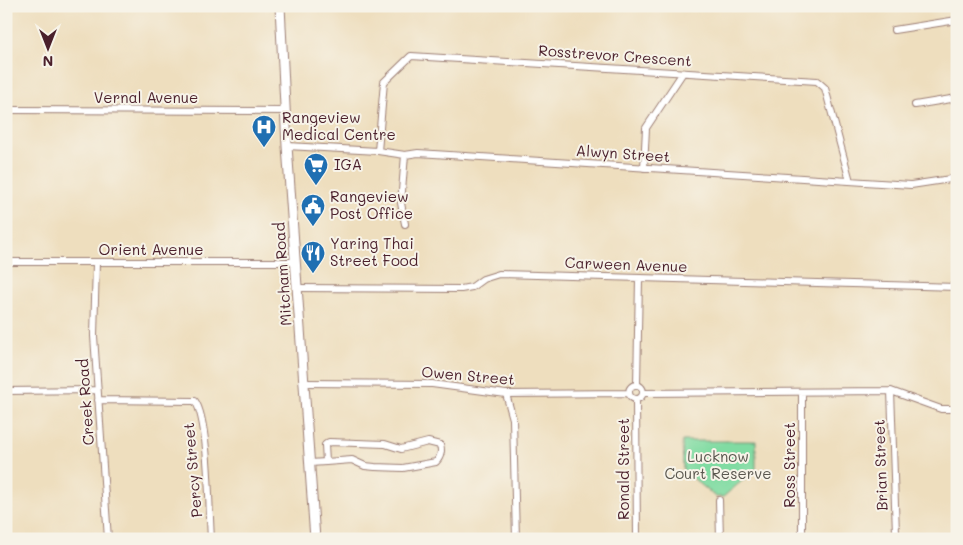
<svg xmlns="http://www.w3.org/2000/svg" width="963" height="545" font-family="Mali,sans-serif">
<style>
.green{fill:#80dba2;stroke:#657d66}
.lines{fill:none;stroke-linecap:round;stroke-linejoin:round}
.minor-casing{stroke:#9c7e74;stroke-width:8}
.major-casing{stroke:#9c7e74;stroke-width:11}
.minor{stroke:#fff;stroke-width:6}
.major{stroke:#fff;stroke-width:9}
.labels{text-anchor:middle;stroke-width:4;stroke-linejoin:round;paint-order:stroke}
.street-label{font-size:15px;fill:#4a1f2b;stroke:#f7f3e8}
.poi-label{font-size:15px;fill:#4a1f2b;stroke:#f7f3e8;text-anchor:start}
.park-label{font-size:15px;fill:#5a574f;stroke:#f7f3e8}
</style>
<rect width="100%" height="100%" fill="#f7f3e8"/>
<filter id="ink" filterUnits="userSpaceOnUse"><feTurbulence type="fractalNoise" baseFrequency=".02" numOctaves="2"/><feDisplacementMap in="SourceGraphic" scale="10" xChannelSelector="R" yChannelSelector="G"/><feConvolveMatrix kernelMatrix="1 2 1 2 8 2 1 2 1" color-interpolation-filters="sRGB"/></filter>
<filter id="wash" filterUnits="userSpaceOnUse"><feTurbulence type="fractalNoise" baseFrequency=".0096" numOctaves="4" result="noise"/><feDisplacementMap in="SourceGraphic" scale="20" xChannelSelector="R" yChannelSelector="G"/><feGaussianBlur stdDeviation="1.12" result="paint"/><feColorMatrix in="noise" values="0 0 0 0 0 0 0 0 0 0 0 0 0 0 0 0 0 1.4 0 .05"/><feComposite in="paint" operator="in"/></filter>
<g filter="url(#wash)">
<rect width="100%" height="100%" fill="#eedebe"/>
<path class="green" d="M 682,441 L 756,441 L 756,469 L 723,497 L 716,497 L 683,470 Z"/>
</g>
<g filter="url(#ink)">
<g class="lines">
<defs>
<path id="minor" d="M 894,30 L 957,20
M 915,105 L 957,98
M 6,110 L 286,111
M 287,146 L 378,151 L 405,155 L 418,153 L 911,185 L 957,178
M 378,151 L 384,82 L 411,56 L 817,81 L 825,88 L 850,181
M 405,155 L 401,203 L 405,224
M 644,168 L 646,128 L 682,74
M 6,262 L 295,262
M 96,263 L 94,336 L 108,539
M 297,288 L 461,289 L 472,287 L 483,279 L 499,274 L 957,287
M 305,383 L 432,384 L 506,394 L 629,393
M 637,385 L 639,279
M629 392a7 7 0 1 1 14 0a7 7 0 1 1-14 0Z
M 6,391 L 97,390
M 891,391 L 896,533 L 899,539
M 802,392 L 802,539
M 643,393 L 891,391 L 941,409 L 957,409
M 506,394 L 513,419 L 516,539
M 636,399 L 637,539
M 98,400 L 195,401 C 209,420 209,511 211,539
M 310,463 L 326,462 L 325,445 L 329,442 L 385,444 L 401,449 L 428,442 L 440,445 C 442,450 441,457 436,462 L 403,468 L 375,467 L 365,466 L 352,460 L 326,462
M 719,500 L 720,539
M 6,534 L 7,539"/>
<path id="major" d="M 280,6 L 287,146 L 315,539"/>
</defs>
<use href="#minor" class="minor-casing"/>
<use href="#major" class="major-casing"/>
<use href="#minor" class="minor"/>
<use href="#major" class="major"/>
</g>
</g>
<defs>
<symbol id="hospital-pin" viewBox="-11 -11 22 30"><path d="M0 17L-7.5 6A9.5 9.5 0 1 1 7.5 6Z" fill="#1f6fb2" stroke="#f7f3e8"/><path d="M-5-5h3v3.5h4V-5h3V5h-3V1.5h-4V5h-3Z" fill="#fff"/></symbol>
<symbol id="supermarket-pin" viewBox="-11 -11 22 30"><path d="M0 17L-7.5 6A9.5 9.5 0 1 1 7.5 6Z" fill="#1f6fb2" stroke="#f7f3e8"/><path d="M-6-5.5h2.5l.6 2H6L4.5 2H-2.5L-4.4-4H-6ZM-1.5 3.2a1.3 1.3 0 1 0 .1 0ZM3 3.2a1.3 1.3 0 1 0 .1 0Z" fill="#fff"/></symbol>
<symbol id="civic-pin" viewBox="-11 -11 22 30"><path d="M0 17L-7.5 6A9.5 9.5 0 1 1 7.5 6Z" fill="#1f6fb2" stroke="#f7f3e8"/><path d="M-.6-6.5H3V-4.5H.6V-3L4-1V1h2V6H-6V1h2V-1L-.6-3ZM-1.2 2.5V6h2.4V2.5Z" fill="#fff"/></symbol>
<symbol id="restaurant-pin" viewBox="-11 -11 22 30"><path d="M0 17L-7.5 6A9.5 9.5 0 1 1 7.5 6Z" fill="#1f6fb2" stroke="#f7f3e8"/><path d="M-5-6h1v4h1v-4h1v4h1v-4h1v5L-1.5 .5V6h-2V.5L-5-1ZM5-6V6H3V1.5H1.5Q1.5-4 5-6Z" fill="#fff"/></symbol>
</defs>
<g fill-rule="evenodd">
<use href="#hospital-pin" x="250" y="113" width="28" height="38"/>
<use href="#supermarket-pin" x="302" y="151" width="28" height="38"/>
<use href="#civic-pin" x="299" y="192" width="28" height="38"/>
<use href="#restaurant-pin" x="299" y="239" width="28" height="38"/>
</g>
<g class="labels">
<g class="street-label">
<text transform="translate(615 56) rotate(4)" y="5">Rosstrevor Crescent</text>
<text x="146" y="103">Vernal Avenue</text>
<text transform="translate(623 154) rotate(4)" y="5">Alwyn Street</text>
<text x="151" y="255">Orient Avenue</text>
<text transform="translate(626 265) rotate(2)" y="5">Carween Avenue</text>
<text transform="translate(283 274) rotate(-94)" y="5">Mitcham Road</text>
<text transform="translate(468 376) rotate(5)" y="5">Owen Street</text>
<text transform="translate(86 402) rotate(-94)" y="5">Creek Road</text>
<text transform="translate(790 465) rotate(-90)" y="5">Ross Street</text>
<text transform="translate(881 465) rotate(-92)" y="5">Brian Street</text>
<text transform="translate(624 469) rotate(-90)" y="5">Ronald Street</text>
<text transform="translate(193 470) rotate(-95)" y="5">Percy Street</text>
</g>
<g class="poi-label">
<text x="282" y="123">Rangeview<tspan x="282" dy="17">Medical Centre</tspan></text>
<text x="334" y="170">IGA</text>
<text x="330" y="202">Rangeview<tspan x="330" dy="17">Post Office</tspan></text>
<text x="330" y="249">Yaring Thai<tspan x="330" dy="17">Street Food</tspan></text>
</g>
<g class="park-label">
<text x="718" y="462">Lucknow<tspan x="718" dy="17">Court Reserve</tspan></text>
</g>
</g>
<rect width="963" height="545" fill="none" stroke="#f7f3e8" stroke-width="25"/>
<g transform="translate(48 48) rotate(180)" stroke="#f7f3e8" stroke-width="4" paint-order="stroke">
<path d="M0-4L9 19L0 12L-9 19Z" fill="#4a1f2b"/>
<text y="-8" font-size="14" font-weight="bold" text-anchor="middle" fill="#4a1f2b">N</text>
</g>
</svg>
